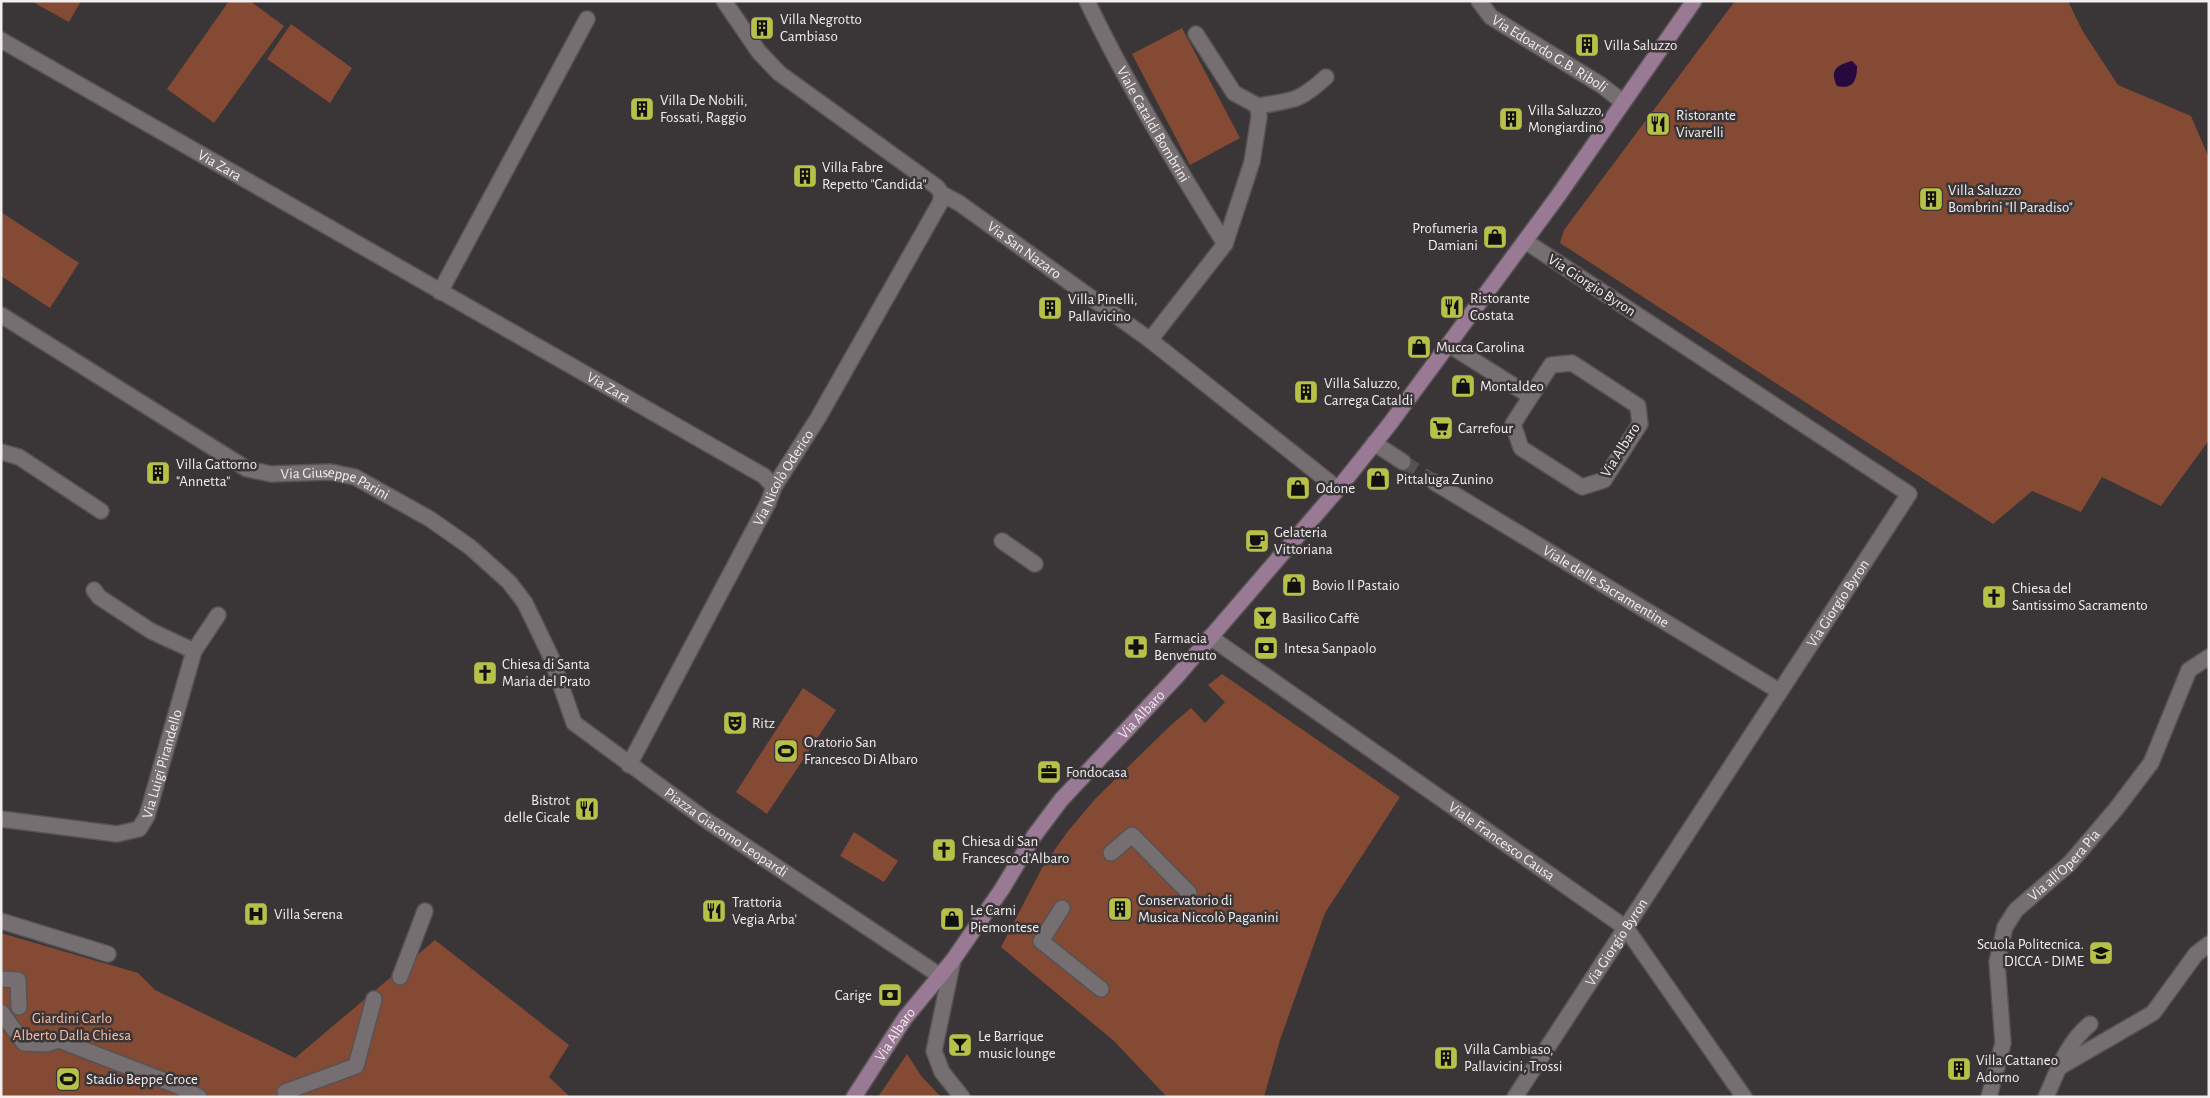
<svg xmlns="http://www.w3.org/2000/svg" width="2210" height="1098" font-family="'Alegreya Sans',sans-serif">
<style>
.green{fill:#844a33}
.water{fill:#27083f}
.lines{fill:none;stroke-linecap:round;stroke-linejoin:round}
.street-tunnel{stroke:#555153;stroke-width:15;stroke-dasharray:15 8;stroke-linecap:butt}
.street-casing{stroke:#575354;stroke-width:18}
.secondary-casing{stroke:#575354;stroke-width:18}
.street{stroke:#766f72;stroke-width:15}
.secondary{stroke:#997994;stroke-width:15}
.labels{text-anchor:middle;stroke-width:5;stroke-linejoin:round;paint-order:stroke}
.poi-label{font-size:15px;fill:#f1eeef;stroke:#3a3537;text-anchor:start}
.street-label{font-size:15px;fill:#f1eeef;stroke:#3a3537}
.park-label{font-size:15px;fill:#fabea7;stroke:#3a3537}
</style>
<rect width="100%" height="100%" fill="#3a3537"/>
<path class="green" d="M 31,1 L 81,1 L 69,22 Z
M 229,1 L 250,1 L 284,26 L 214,123 L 167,89 Z
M 1735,1 L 2068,1 L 2082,30 L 2118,85 L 2191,116 L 2209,158 L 2209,440 L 2161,506 L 2102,477 L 2081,512 L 2032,491 L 1993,524 L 1560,243 L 1564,230 Z
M 291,24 L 352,68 L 330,103 L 267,59 Z
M 1182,28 L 1240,138 L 1190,165 L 1132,54 Z
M 1,212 L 79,263 L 50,308 L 1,276 Z
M 1222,674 L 1400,797 L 1325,913 L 1280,1040 L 1264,1097 L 1167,1097 L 1114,1041 L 1001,947 L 1042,868 L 1068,831 L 1096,798 L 1171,725 L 1191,708 L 1205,723 L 1225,702 L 1208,685 Z
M 803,688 L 836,710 L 767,814 L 736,792 Z
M 854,832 L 898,861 L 884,882 L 840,856 Z
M 1,933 L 138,973 L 155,990 L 295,1058 L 435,940 L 569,1045 L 549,1077 L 570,1097 L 1,1097 Z
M 907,1054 L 922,1077 L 941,1097 L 878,1097 Z"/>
<path class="water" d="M 1852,61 L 1857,66 C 1857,79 1854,90 1837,86 C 1829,70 1837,65 1852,61 Z"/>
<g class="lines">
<path class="street-tunnel" d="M 1403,462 L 1434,482"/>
<defs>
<g id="street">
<path id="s1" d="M 724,1 L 759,52 L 779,73 L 937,187 L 942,194 L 959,203 L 1150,340 L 1338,489"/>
<path id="s2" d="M 1087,1 C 1127,85 1176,165 1225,244"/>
<path id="s3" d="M 1479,1 L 1491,17 L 1601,85 L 1623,102"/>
<path id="s4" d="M 1,40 L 764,476 L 774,487"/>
<path d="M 1258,106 C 1293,100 1299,102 1326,77"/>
<path d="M 440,292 L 587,19"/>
<path id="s5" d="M 1,315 L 247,469 L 271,474 L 331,472 L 355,477 L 430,519 L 470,547 L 509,582 L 525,603 L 551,657 L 574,723 L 706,820 L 939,975"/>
<path d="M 1150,340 L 1225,244 L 1252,162 L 1259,117 L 1258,106 L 1234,93 L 1196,34"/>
<path d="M 1449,345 L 1530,396"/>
<path d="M 1572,363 L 1638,406 L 1640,424 L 1604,480 L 1582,487 L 1521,448 L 1513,424 L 1551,365 Z"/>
<path d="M 1374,443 L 1403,462"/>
<path d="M 1,452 L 19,457 L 101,511"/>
<path id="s6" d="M 1434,482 L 1779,691"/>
<path d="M 1002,541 L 1035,564"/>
<path id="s7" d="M 1210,637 L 1626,928 L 1744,1097"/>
<path d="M 194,651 L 218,615"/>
<path id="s8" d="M 629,765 L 768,503 L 774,487 L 818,418 L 940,203 L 942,194"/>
<path id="s9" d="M 1,819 L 117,834 L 139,829 L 147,816 L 194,651 L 151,631 L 99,597 L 94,590"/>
<path d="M 1111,853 L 1132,835 L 1189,893"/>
<path d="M 1062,908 L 1041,941 L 1101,989"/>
<path d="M 1,921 L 108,954"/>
<path d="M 953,960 L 934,1051 L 942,1072 L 962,1097"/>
<path d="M 400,977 L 425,911"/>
<path d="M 1,979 L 18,980 L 19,1007"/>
<path d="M 1,1012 L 24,1043 L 47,1044 L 59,1040 L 178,1086 L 199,1097"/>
<path d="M 2058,1068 L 2153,1013 L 2196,954 L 2209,944"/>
<path d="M 285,1092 L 356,1066 L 374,999"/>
<path id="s10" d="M 1515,1097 L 1909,494 L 1525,241"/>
<path id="s11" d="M 1989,1097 L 2003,1043 L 1997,962 L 2005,927 L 2016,910 L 2070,863 L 2116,809 L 2151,763 L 2189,670 L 2209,657"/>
<path d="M 2046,1097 C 2058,1070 2067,1043 2090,1024"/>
</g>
<g id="secondary">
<path id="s12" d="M 854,1097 L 905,1018 L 953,960 L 1002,889 L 1034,836 L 1061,800 L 1178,675 L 1338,489 L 1389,425 L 1558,196 L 1694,1"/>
</g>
</defs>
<use href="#street" class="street-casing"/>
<use href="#secondary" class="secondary-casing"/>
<use href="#street" class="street"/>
<use href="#secondary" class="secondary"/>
</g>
<defs>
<symbol id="building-square" viewBox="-11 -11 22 22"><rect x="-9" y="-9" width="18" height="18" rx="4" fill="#b7c148" stroke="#3a3537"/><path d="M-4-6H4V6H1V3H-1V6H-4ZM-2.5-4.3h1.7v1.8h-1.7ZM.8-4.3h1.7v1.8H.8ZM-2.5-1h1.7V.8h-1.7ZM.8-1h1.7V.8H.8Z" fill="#111"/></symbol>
<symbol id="restaurant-square" viewBox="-11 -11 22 22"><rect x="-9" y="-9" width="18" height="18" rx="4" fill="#b7c148" stroke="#3a3537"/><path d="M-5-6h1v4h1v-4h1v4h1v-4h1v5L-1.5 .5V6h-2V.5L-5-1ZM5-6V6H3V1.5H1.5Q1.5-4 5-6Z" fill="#111"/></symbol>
<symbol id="shop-square" viewBox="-11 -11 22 22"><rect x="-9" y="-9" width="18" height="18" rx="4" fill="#b7c148" stroke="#3a3537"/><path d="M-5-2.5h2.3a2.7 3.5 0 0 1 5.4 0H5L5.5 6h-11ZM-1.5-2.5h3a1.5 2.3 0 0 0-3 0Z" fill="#111"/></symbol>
<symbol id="supermarket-square" viewBox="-11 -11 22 22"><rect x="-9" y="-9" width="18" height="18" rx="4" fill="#b7c148" stroke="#3a3537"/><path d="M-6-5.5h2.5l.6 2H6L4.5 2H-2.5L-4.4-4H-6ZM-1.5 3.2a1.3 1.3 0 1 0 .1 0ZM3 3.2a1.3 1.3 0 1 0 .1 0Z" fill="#111"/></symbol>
<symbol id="cafe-square" viewBox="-11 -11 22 22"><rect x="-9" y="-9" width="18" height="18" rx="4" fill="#b7c148" stroke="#3a3537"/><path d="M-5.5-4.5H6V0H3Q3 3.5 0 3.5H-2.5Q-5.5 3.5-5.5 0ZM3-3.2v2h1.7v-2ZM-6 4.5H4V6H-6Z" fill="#111"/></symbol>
<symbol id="church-square" viewBox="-11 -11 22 22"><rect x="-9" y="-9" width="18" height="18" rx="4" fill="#b7c148" stroke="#3a3537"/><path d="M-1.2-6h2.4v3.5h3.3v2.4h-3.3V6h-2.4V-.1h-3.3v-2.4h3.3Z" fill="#111"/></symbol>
<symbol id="bar-square" viewBox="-11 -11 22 22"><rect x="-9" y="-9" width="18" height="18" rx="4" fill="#b7c148" stroke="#3a3537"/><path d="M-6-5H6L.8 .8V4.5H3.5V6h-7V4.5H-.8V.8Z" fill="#111"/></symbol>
<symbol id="pharmacy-square" viewBox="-11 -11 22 22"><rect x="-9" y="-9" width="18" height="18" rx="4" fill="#b7c148" stroke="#3a3537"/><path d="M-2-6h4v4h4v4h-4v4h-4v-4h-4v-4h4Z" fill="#111"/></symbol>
<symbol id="bank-square" viewBox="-11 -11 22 22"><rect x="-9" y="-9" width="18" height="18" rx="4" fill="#b7c148" stroke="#3a3537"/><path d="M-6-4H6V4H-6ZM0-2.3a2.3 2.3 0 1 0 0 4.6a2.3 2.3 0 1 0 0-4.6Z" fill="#111"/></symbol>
<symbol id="theatre-square" viewBox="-11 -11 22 22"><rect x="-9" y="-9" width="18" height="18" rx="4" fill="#b7c148" stroke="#3a3537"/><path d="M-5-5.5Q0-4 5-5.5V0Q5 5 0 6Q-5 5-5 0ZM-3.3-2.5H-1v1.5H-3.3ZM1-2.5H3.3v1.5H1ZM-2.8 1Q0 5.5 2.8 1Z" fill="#111"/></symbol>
<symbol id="stadium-square" viewBox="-11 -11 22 22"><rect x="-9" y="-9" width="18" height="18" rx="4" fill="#b7c148" stroke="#3a3537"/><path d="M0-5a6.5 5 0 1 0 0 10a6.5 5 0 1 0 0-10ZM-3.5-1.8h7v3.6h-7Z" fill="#111"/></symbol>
<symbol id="office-square" viewBox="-11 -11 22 22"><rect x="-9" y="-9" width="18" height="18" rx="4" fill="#b7c148" stroke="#3a3537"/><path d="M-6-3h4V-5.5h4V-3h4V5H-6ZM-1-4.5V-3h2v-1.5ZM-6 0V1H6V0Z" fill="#111"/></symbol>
<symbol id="hospital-square" viewBox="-11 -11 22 22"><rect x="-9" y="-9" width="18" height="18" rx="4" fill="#b7c148" stroke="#3a3537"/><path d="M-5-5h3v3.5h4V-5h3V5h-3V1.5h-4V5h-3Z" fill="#111"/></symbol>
<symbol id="university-square" viewBox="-11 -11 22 22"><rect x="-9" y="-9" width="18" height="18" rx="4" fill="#b7c148" stroke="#3a3537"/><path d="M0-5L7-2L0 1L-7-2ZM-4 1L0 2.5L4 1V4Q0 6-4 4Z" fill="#111"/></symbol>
</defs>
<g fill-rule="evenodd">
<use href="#building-square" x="748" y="14" width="28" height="28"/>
<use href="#building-square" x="1573" y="31" width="28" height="28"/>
<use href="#building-square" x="628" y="95" width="28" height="28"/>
<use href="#building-square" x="1497" y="105" width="28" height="28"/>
<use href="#restaurant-square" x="1644" y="110" width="28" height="28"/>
<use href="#building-square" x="791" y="162" width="28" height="28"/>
<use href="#building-square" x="1917" y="185" width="28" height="28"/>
<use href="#shop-square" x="1481" y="223" width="28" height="28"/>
<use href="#restaurant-square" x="1438" y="293" width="28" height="28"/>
<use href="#building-square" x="1036" y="294" width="28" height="28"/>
<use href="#shop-square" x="1405" y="333" width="28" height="28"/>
<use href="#shop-square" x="1449" y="372" width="28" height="28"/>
<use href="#building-square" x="1292" y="378" width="28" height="28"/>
<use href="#supermarket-square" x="1427" y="414" width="28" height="28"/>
<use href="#building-square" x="144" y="459" width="28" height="28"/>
<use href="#shop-square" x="1364" y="465" width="28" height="28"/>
<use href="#shop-square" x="1284" y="474" width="28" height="28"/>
<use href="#cafe-square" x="1243" y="527" width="28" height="28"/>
<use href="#shop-square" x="1280" y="571" width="28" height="28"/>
<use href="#church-square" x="1980" y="583" width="28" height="28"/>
<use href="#bar-square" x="1251" y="604" width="28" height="28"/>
<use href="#pharmacy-square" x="1122" y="633" width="28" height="28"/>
<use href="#bank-square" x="1252" y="634" width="28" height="28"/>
<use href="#church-square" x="471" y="659" width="28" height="28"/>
<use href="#theatre-square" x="721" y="709" width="28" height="28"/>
<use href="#stadium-square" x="772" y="737" width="28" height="28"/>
<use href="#office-square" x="1035" y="758" width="28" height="28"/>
<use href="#restaurant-square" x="573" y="795" width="28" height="28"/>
<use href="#church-square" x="930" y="836" width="28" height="28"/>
<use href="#building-square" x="1106" y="895" width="28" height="28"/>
<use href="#restaurant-square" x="700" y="897" width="28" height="28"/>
<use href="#hospital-square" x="242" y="900" width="28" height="28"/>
<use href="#shop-square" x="938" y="905" width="28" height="28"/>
<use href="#university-square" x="2087" y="939" width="28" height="28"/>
<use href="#bank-square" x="876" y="981" width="28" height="28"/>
<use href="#bar-square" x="946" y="1031" width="28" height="28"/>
<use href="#building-square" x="1432" y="1044" width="28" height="28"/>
<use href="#building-square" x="1945" y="1055" width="28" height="28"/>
<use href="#stadium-square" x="54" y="1065" width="28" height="28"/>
</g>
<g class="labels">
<g class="poi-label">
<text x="780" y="24">Villa Negrotto<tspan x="780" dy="17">Cambiaso</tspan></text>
<text x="1604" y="50">Villa Saluzzo</text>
<text x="660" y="105">Villa De Nobili,<tspan x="660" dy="17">Fossati, Raggio</tspan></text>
<text x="1528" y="115">Villa Saluzzo,<tspan x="1528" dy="17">Mongiardino</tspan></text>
<text x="1676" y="120">Ristorante<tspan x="1676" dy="17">Vivarelli</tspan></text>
<text x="822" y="172">Villa Fabre<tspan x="822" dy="17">Repetto "Candida"</tspan></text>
<text x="1948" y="195">Villa Saluzzo<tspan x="1948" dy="17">Bombrini "Il Paradiso"</tspan></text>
<text x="1478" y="233" text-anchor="end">Profumeria<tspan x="1478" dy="17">Damiani</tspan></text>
<text x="1470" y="303">Ristorante<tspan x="1470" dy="17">Costata</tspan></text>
<text x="1068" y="304">Villa Pinelli,<tspan x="1068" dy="17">Pallavicino</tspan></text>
<text x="1436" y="352">Mucca Carolina</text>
<text x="1324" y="388">Villa Saluzzo,<tspan x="1324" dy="17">Carrega Cataldi</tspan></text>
<text x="1480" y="391">Montaldeo</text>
<text x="1458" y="433">Carrefour</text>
<text x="176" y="469">Villa Gattorno<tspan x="176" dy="17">"Annetta"</tspan></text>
<text x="1396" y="484">Pittaluga Zunino</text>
<text x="1316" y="493">Odone</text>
<text x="1274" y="537">Gelateria<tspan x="1274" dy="17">Vittoriana</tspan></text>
<text x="1312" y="590">Bovio Il Pastaio</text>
<text x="2012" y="593">Chiesa del<tspan x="2012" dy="17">Santissimo Sacramento</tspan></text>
<text x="1282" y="623">Basilico Caffè</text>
<text x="1154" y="643">Farmacia<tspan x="1154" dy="17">Benvenuto</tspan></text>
<text x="1284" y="653">Intesa Sanpaolo</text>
<text x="502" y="669">Chiesa di Santa<tspan x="502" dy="17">Maria del Prato</tspan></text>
<text x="752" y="728">Ritz</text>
<text x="804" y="747">Oratorio San<tspan x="804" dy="17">Francesco Di Albaro</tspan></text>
<text x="1066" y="777">Fondocasa</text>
<text x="570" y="805" text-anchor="end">Bistrot<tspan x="570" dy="17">delle Cicale</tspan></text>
<text x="962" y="846">Chiesa di San<tspan x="962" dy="17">Francesco d'Albaro</tspan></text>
<text x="1138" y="905">Conservatorio di<tspan x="1138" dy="17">Musica Niccolò Paganini</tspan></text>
<text x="732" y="907">Trattoria<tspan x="732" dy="17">Vegia Arba'</tspan></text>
<text x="970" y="915">Le Carni<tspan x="970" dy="17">Piemontese</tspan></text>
<text x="274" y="919">Villa Serena</text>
<text x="2084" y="949" text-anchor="end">Scuola Politecnica.<tspan x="2084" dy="17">DICCA - DIME</tspan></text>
<text x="872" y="1000" text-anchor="end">Carige</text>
<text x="978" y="1041">Le Barrique<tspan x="978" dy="17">music lounge</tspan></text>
<text x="1464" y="1054">Villa Cambiaso,<tspan x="1464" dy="17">Pallavicini, Trossi</tspan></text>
<text x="1976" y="1065">Villa Cattaneo<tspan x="1976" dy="17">Adorno</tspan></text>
<text x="86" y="1084">Stadio Beppe Croce</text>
</g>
<g class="street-label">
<text dy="5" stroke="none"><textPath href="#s3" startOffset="89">Via Edoardo G.B. Riboli</textPath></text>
<text dy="5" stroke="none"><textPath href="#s2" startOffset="140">Viale Cataldi Bombrini</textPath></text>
<text dy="5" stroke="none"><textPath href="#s4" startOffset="252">Via Zara</textPath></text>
<text dy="5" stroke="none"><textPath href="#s1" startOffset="394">Via San Nazaro</textPath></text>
<text transform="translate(1592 285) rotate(33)" y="5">Via Giorgio Byron</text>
<text dy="5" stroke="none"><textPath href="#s4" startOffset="700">Via Zara</textPath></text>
<text transform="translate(1620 450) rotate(-58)" y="5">Via Albaro</text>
<text dy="5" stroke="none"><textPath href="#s8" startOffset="326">Via Nicolò Oderico</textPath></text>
<text dy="5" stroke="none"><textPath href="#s5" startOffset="381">Via Giuseppe Parini</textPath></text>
<text dy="5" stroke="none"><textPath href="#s6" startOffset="201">Viale delle Sacramentine</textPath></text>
<text dy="5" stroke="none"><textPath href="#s10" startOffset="590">Via Giorgio Byron</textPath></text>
<text dy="5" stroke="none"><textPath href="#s12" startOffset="480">Via Albaro</textPath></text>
<text dy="5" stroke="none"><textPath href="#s9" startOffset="209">Via Luigi Pirandello</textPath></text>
<text dy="5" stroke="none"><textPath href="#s5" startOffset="930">Piazza Giacomo Leopardi</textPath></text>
<text dy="5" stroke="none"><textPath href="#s7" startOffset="356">Viale Francesco Causa</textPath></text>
<text dy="5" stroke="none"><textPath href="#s11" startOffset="259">Via all'Opera Pia</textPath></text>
<text dy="5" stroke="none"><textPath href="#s10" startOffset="185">Via Giorgio Byron</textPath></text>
<text dy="5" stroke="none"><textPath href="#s12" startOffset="75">Via Albaro</textPath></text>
</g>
<g class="park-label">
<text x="72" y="1023">Giardini Carlo<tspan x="72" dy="17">Alberto Dalla Chiesa</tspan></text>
</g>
</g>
<rect width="2210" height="1098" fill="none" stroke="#f1eeef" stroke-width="5"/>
</svg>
